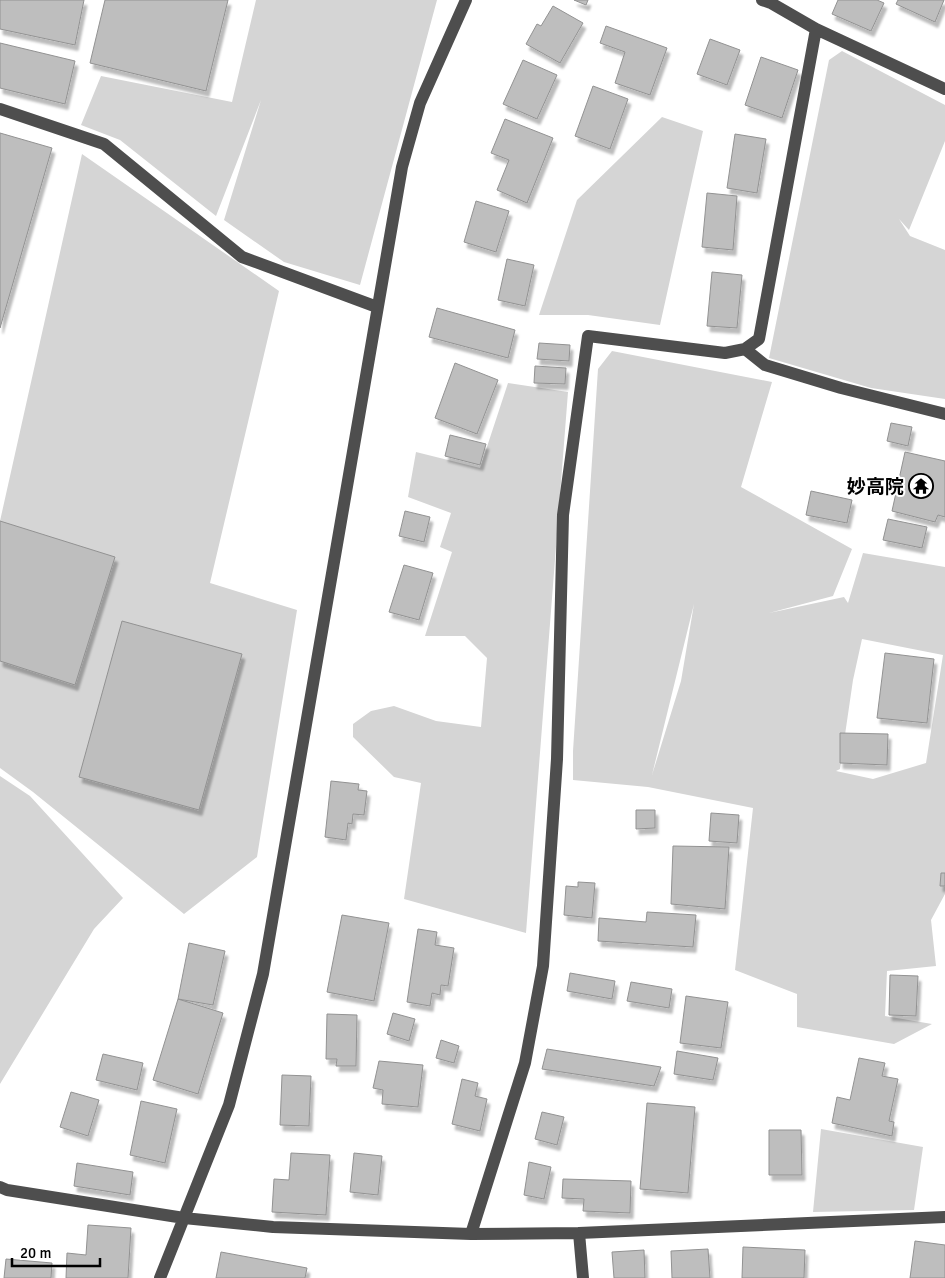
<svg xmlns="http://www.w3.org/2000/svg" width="945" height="1278" font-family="Signika,'Noto Sans JP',sans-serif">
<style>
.green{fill:#d5d5d5;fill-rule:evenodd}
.building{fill:#bebebe;stroke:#929292;filter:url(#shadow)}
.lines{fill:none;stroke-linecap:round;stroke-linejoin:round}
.minor{stroke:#4e4e4e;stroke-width:12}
.labels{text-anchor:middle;stroke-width:4;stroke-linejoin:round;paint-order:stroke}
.poi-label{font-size:19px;font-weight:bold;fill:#000;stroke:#fff;text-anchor:end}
</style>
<defs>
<filter id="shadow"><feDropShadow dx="3" dy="5.5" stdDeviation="1" flood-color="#0004"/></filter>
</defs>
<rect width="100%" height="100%" fill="#fff"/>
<path class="green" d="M 256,0 L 437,0 L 360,285 L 284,262 L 224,220 L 261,100 L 216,216 L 120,140 L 81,125 L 101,76 L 232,102 Z
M 842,51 L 945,105 L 945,141 L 909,230 L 899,219 L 910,236 L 945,250 L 945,399 L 871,388 L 769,358 L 829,60 Z
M 662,117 L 703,131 L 660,325 L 588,315 L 539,315 L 577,200 Z
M 82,154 L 279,291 L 210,583 L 297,610 L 257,857 L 184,914 L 33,792 L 0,768 L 0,521 Z
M 612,351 L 772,382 L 741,487 L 852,549 L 833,596 L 769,613 L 844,597 L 848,603 L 863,553 L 945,567 L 945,894 L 931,920 L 936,966 L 887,971 L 885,1016 L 932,1024 L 894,1044 L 797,1027 L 797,994 L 735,970 L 753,808 L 648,787 L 573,780 L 573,751 L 598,369 ZM 694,604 L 681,681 L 652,775 ZM 862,639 L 943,655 L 926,763 L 873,779 L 836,771 L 840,769 L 853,680 Z
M 508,383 L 568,392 L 526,933 L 404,899 L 421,783 L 394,777 L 353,737 L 353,724 L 371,711 L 394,706 L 436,721 L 481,727 L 487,658 L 465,636 L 425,636 L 452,552 L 440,547 L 451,513 L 408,497 L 416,452 L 480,468 Z
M 0,776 L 30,796 L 123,898 L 94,929 L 0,1084 Z
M 821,1129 L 923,1147 L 914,1210 L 813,1212 Z"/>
<path class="building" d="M 0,0 L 84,0 L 75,45 L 0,29 Z
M 105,0 L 228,0 L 206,91 L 90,63 Z
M 574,0 L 588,0 L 586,5 Z
M 838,0 L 877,0 L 884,3 L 871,31 L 832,14 Z
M 898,0 L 944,0 L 935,22 L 896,4 Z
M 553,6 L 583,23 L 560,63 L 526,44 L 537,24 L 541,26 Z
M 606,26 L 667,48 L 650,95 L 615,83 L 625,52 L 600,43 Z
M 710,39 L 740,50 L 727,85 L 697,74 Z
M 0,43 L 75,61 L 65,104 L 0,88 Z
M 761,57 L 798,70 L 782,118 L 745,105 Z
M 523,60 L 557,75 L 537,119 L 503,104 Z
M 593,86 L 628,99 L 610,149 L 575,136 Z
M 505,119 L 553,138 L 527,203 L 497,190 L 509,160 L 491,153 Z
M 0,133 L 52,148 L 0,328 Z
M 735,134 L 766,139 L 757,193 L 727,188 Z
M 707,193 L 737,196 L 733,250 L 702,247 Z
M 476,201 L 509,211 L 496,252 L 464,242 Z
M 507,259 L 534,265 L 525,306 L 498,300 Z
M 712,272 L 742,275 L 737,328 L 707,326 Z
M 437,308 L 515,330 L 508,358 L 429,337 Z
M 539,343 L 570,345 L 569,361 L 537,359 Z
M 455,363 L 498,380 L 477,434 L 435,418 Z
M 535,366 L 566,368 L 565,384 L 534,383 Z
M 891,423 L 912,427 L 908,446 L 887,441 Z
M 450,435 L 486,444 L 480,465 L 445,456 Z
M 905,452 L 945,461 L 945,517 L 938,515 L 935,522 L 892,511 Z
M 811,491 L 852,500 L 847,523 L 806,515 Z
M 405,511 L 430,517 L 424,542 L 399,536 Z
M 888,519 L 927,527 L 922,548 L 883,540 Z
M 0,521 L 115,557 L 75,685 L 0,661 Z
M 404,565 L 433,573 L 419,620 L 389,612 Z
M 122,621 L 242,654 L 199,810 L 79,777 Z
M 885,653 L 934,659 L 927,723 L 877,718 Z
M 840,733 L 888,734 L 887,765 L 840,763 Z
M 331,781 L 359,784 L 358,790 L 367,791 L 364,815 L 353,814 L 352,824 L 348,823 L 346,840 L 325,837 Z
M 636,810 L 655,810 L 655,828 L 636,829 Z
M 711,813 L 739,815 L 737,843 L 709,841 Z
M 673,846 L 729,847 L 725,909 L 671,904 Z
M 941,873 L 945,873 L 945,886 L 940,886 Z
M 578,882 L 595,883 L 592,918 L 564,915 L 566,886 L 578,887 Z
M 647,912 L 696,915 L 693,947 L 598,941 L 599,918 L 646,922 Z
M 342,915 L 389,923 L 374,1001 L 327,992 Z
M 418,929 L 437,932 L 435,945 L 454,948 L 448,986 L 441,985 L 440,995 L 432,993 L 430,1006 L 407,1002 Z
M 189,943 L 225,951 L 213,1005 L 178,999 Z
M 570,973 L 615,981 L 612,999 L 567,991 Z
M 890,975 L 918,976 L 916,1016 L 889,1015 Z
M 631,982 L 672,989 L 669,1008 L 627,1001 Z
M 686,996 L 728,1002 L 721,1048 L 680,1043 Z
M 178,999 L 223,1013 L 198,1094 L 153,1080 Z
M 393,1013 L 415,1019 L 409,1041 L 387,1034 Z
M 327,1014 L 357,1015 L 356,1066 L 336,1066 L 337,1059 L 326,1059 Z
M 441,1040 L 459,1046 L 454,1063 L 436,1058 Z
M 547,1049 L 661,1067 L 654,1086 L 542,1069 Z
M 677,1051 L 718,1058 L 713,1080 L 674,1074 Z
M 103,1054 L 143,1063 L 137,1090 L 96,1080 Z
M 859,1058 L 885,1063 L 882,1076 L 898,1079 L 889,1121 L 894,1122 L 892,1136 L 832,1123 L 837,1097 L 850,1100 Z
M 379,1061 L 423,1065 L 418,1107 L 382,1104 L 383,1090 L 373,1088 Z
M 282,1075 L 311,1076 L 309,1126 L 280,1125 Z
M 462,1079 L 478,1083 L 475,1096 L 487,1099 L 480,1131 L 452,1124 Z
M 71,1092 L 99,1100 L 88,1136 L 60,1127 Z
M 141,1101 L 177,1109 L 165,1163 L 130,1155 Z
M 647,1103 L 695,1107 L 688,1193 L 640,1189 Z
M 542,1112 L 564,1117 L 557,1145 L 535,1139 Z
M 769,1130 L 801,1130 L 802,1175 L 769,1175 Z
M 291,1153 L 330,1155 L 326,1215 L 272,1212 L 274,1179 L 289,1180 Z
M 354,1153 L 382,1156 L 378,1195 L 350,1192 Z
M 529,1162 L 551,1167 L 544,1199 L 524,1195 Z
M 77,1163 L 133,1172 L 130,1195 L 74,1186 Z
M 563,1179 L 631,1181 L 630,1213 L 583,1211 L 584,1199 L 562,1198 Z
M 88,1225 L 131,1228 L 128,1278 L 66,1278 L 67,1253 L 86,1255 Z
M 915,1241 L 945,1245 L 945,1278 L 910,1278 Z
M 743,1247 L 805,1250 L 804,1278 L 742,1278 Z
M 708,1249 L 710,1278 L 672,1278 L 671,1251 Z
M 644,1250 L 645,1278 L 614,1278 L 612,1252 Z
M 221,1252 L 307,1268 L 305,1278 L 216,1278 Z
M 6,1259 L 52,1263 L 51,1278 L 4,1278 Z"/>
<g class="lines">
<path class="minor" d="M 762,0 L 771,3 L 816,29 L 945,89
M 0,109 L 104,144 L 242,257 L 377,307
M 745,349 L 765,365 L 841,388 L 945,414
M 0,1187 L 7,1190 L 184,1218 L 273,1227 L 471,1234 L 579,1233 L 945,1217
M 579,1233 L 583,1278
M 471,1234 L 525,1063 L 543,966 L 557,759 L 563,515 L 588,336 L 725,353 L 745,349 L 759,339 L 816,29
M 160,1278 L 229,1105 L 263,974 L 402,167 L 420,103 L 466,0"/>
</g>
<defs>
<symbol id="temple-ring" viewBox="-11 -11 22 22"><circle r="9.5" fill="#fff" stroke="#000" stroke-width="1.5"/><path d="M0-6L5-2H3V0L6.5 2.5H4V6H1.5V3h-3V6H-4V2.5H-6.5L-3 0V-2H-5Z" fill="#000"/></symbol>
</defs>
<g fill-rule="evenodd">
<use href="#temple-ring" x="907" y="472" width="28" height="28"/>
</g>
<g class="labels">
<g class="poi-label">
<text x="904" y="493">妙高院</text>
</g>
</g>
<path d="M12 1258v8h88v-8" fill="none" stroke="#000000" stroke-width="2.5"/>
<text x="20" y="1258" font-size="15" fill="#000000" stroke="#ffffff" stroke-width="4" paint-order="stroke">20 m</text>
</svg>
